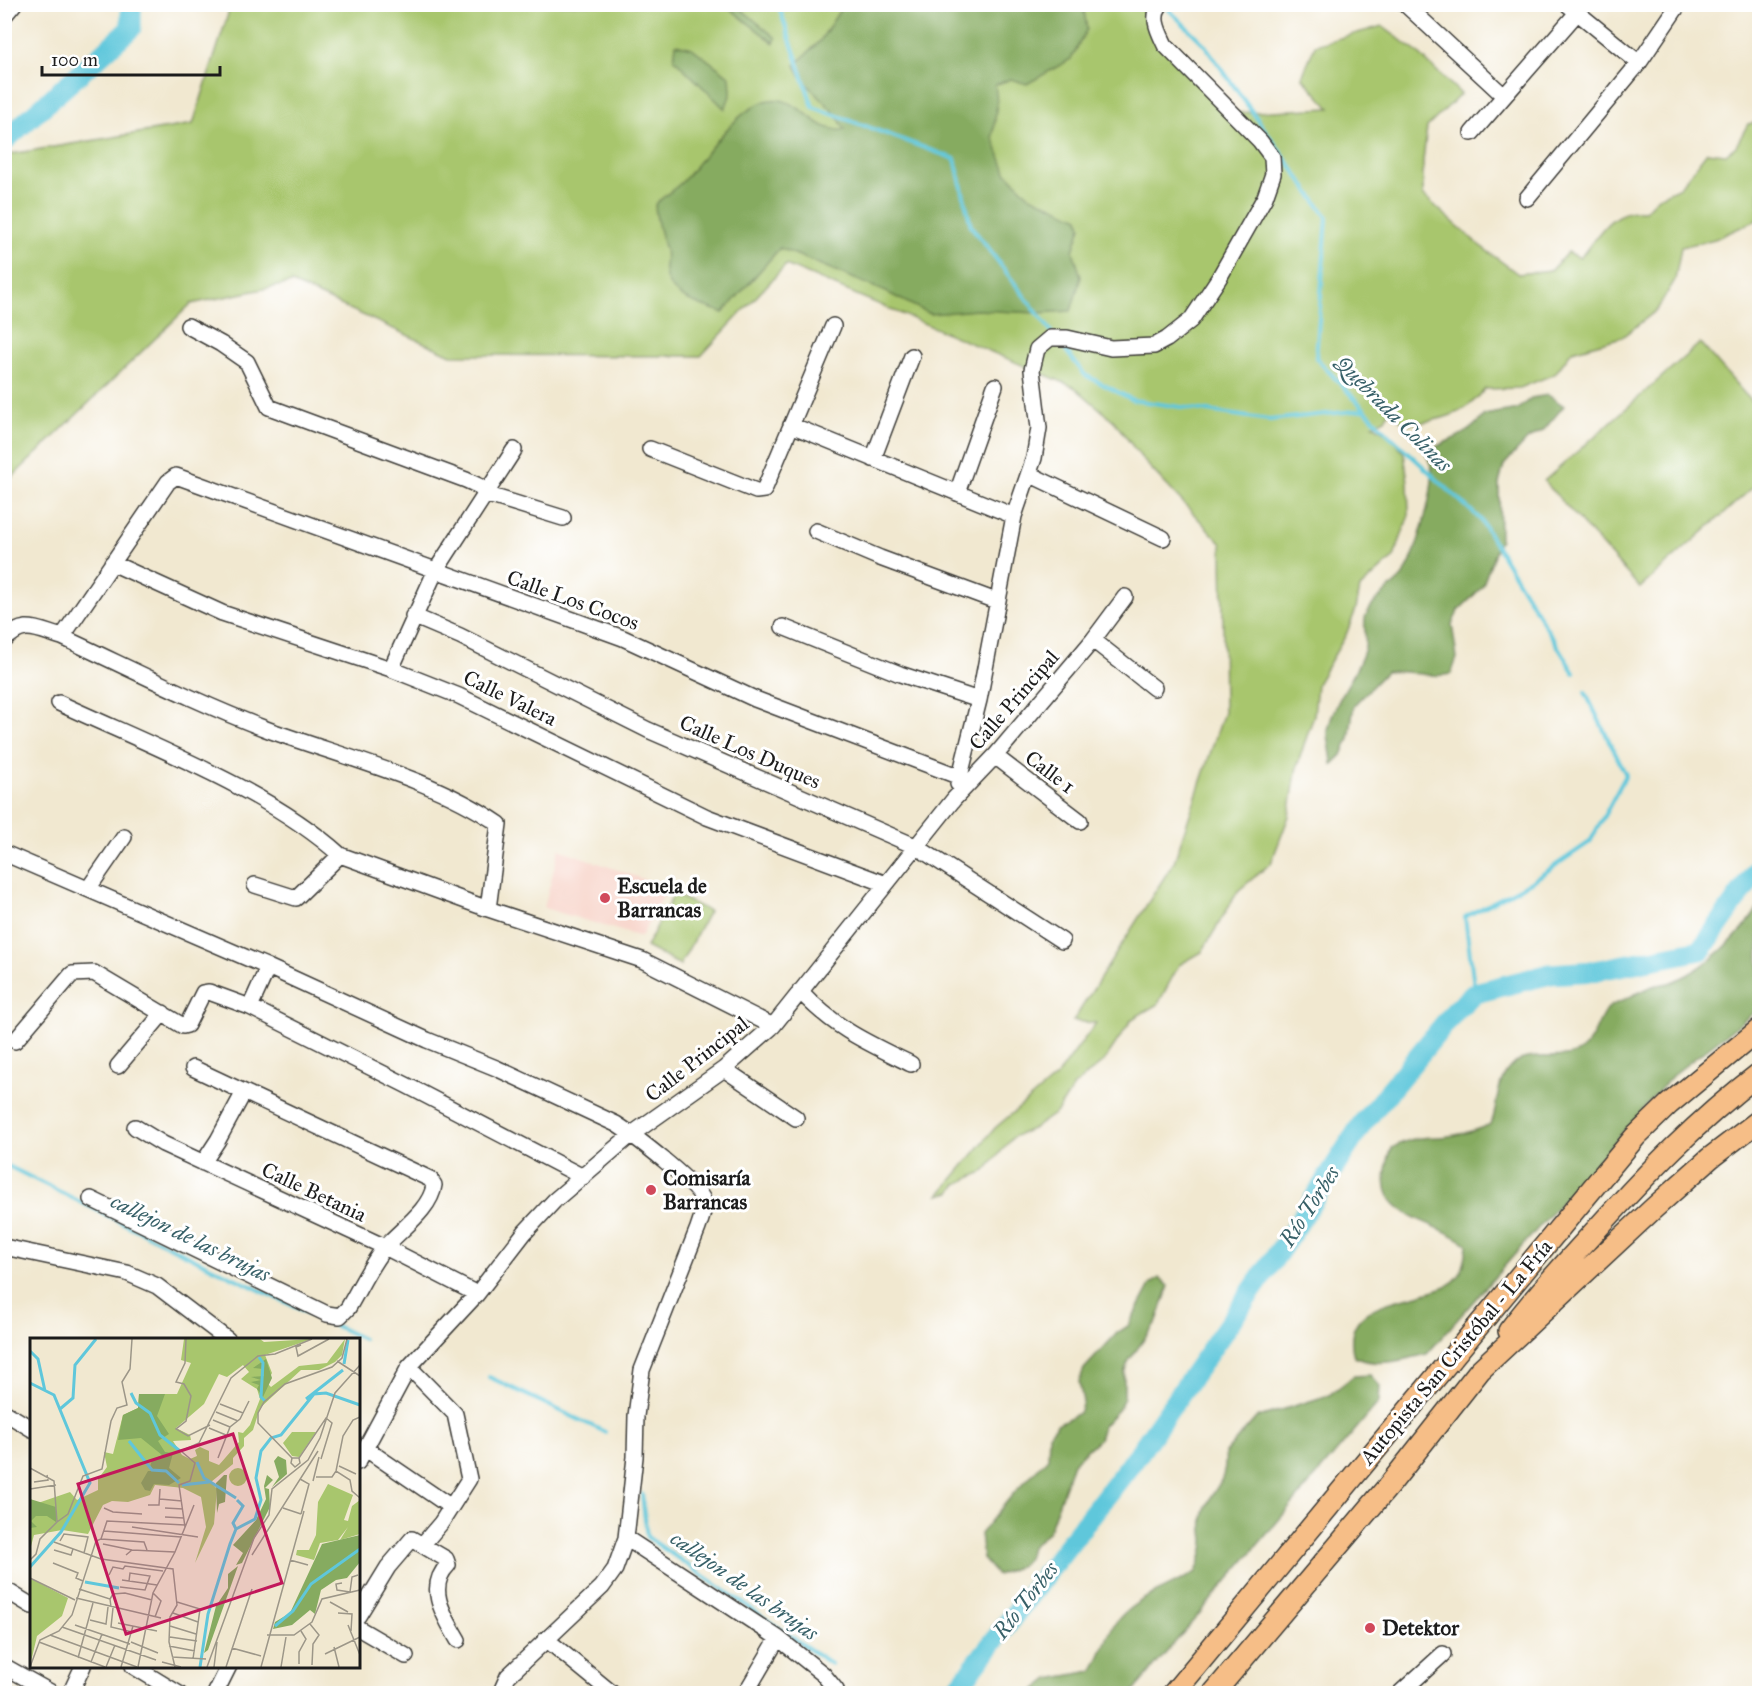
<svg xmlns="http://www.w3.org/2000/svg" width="1764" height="1698" font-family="'IM FELL Great Primer',serif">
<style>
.built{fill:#f7d1c6}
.green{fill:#a8c66d;stroke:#627144;stroke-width:1.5}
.forest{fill:#86ab60;stroke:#51643e;stroke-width:1.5}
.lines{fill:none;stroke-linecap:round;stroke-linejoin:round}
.stream{stroke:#5fc7db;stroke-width:4}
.river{stroke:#5fc7db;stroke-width:21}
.minor-casing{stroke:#3c3b37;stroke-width:18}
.highway-casing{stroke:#3c3b37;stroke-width:24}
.minor{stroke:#fff;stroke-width:15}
.highway{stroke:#f6be87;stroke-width:21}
.poi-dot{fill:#d1495b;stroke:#fff;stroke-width:2}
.labels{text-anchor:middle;stroke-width:6;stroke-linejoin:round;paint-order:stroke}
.street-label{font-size:21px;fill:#1c1c1c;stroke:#fff}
.poi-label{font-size:21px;font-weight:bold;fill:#1c1c1c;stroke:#fff;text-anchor:start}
.water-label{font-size:22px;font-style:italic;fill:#376068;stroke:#fff}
.inset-river{fill:none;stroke:#5fc7db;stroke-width:3}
.inset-road{fill:none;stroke:#9c9688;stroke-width:1.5}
.view{fill:#c2185b;fill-opacity:0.15;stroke:#c2185b;stroke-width:3}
.inset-edge{fill:none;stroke:#1c1c1c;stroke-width:3}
</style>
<rect width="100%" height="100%" fill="#fff"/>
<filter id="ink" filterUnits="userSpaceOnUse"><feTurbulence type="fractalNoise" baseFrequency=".0167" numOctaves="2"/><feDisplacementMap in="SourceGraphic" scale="12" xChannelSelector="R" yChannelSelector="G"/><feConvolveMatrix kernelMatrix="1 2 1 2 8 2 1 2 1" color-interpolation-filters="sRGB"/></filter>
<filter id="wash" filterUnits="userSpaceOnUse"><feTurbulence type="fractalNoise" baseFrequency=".008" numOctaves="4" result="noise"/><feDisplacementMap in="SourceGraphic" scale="24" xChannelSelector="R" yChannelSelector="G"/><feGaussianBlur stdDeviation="1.35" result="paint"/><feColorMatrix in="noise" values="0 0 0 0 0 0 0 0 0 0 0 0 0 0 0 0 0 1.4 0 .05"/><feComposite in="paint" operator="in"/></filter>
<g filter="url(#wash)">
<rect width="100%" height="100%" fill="#f1e8d0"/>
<path class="built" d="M 559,849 L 668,888 L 641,937 L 544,908 Z"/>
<path class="green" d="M 238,5 L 1156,5 L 1156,25 L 1234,113 L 1330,108 L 1302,77 L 1315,45 L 1382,26 L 1418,53 L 1461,94 L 1427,127 L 1423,161 L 1423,195 L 1478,244 L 1518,274 L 1551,270 L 1568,252 L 1580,258 C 1600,234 1610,208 1645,211 L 1658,197 L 1680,187 L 1707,152 L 1726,154 L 1736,146 L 1748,124 L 1759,122 L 1759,219 L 1715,239 L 1681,247 L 1675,280 L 1657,310 L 1622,337 L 1572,351 L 1555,374 L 1520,388 L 1485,389 C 1465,416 1438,421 1407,424 L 1395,416 L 1392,406 L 1385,419 L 1373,425 L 1389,435 L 1404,453 L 1408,482 L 1409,515 L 1394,557 L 1360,588 L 1356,609 L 1346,635 L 1317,684 L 1314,715 L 1297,766 L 1289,816 L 1271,863 L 1238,891 L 1202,952 L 1179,965 L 1158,1004 L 1132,1019 L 1104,1061 L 1074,1086 L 1057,1112 L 1034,1128 L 1013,1137 L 985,1171 L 957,1184 L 951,1192 L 939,1195 L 995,1128 L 1058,1075 L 1096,1023 L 1073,1021 L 1174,862 L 1224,712 L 1222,544 L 1143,460 L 1114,421 L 1074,387 L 786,265 L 701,356 L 451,355 L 292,283 L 191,304 L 5,484 L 5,155 L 193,124 L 229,11 Z
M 1700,343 L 1759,410 L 1759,482 L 1640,588 L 1544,481 Z
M 674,894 L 709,911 L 680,965 L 646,947 Z"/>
<path class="forest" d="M 725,5 L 736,5 L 776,38 L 774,43 Z
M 843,5 L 1083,5 L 1087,29 L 1071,59 L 1027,84 L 1011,79 L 995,85 L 997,102 L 993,137 L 1006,172 L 1028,195 L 1079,218 L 1081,227 L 1073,251 L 1081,277 L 1071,311 L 1037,313 L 977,310 L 930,314 L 884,291 L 780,248 L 723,313 C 701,304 669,299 665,273 C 664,266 667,257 665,250 C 661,235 656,222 655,205 C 663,196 674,190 683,181 C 703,160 749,88 784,101 C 809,109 815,131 845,130 C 833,103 805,91 795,65 L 820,41 Z
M 676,44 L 692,48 L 730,77 L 731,93 L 725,109 L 674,59 Z
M 1548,395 L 1564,406 L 1543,431 L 1528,439 L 1504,465 L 1499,483 L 1500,539 L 1482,587 L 1459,610 L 1452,624 L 1457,658 L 1451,674 C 1429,679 1409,669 1386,672 L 1354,705 L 1349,739 L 1342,755 L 1332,765 C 1332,755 1327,736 1328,730 C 1334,700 1356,677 1364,651 C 1368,640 1362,625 1366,615 C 1374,599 1389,590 1401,578 C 1415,563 1434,491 1432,470 C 1431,465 1428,459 1426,453 C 1449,437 1464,440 1484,415 L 1518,409 L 1531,398 Z
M 1759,907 L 1759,1009 L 1673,1075 L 1427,1354 C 1401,1360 1379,1368 1354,1357 C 1337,1296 1416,1303 1450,1284 C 1464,1276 1466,1258 1467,1244 C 1422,1213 1365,1218 1392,1148 C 1416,1133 1430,1140 1455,1135 C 1467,1133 1479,1129 1491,1124 C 1497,1110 1496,1095 1502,1080 C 1518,1041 1557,1067 1582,1050 C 1595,1041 1597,1019 1608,1008 C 1612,1005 1648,988 1653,986 C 1660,984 1668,984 1675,981 C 1709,966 1739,937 1759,907 Z
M 1159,1278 L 1169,1286 L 1157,1321 L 1128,1362 L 1124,1373 L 1124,1397 L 1119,1409 L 1103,1426 L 1099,1439 L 1073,1463 L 1049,1531 L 1031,1547 L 1028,1558 L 1020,1566 L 997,1575 L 983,1559 L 980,1534 L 1013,1494 L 1048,1458 L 1049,1435 L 1057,1424 L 1079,1413 L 1083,1402 L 1079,1381 L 1084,1369 L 1117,1333 L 1128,1326 L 1150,1285 Z
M 1370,1375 L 1380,1386 L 1379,1402 L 1132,1693 L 1031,1693 L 1049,1679 L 1092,1671 C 1102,1657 1105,1639 1114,1625 C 1132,1598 1170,1588 1196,1572 C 1200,1562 1204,1551 1204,1540 C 1203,1530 1201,1523 1204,1513 C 1211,1487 1228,1486 1225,1453 L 1256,1418 L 1329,1395 L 1354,1376 Z"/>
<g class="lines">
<path class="stream" d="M 778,4 L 813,107 L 955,159 L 971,226 L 1051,331
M 1169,10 L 1204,44 L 1327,217 L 1316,358 L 1389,435 L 1480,519 L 1574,673
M 1060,343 L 1085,375 L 1133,400 L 1269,420 L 1364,410
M 1475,993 L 1465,917 L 1531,882 L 1590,842 L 1626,775 L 1585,692
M 4,1164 L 211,1267 L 363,1339
M 489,1377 L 605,1432
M 642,1494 L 647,1537 L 831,1664
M 866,1693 L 867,1694"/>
<path class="river" d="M 4,141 L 131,28 L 131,4
M 953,1694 L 1137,1456 L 1294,1230 L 1362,1124 L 1456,1010 L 1475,993 L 1550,974 L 1594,971 L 1701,950 L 1760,866"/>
</g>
</g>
<g filter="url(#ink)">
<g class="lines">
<defs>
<path id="minor" d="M 1405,4 L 1504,96
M 1567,4 L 1639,63
M 4,16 L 14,4
M 1472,133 L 1576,14
M 1527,198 L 1639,63 L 1679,4
M 188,326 L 221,344 L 247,362 L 269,407 L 466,480 L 479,486 L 485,494 L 563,518
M 791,425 L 1014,516
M 650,449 L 756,491 L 764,490 L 833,326
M 873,459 L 912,356
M 1031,475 L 1163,538
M 957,493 L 995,386
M 816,531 L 880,558 L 996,601
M 112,563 L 222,613 L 391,669 L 459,696 L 707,817 L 886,884
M 413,616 L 460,636 L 648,730 L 917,847 L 1062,941
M 783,627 L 900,674 L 979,700
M 62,637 C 129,668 197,703 266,729 C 342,757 432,778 499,824 L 488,909
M 1093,640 L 1154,688
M 4,641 C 24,619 37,630 62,637 L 168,482 L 176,476 L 623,638 L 755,699 L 960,777
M 391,669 L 435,572 L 514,450
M 59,703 C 149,745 267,789 340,855
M 995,756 L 1080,821
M 958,784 L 979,700 L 1014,516 L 1034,458 L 1039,428 L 1032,370 L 1037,349 L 1050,338 L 1067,338 L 1111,348 L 1154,346 L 1167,339 L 1191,320 L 1219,278 L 1265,197 L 1273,174 L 1272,157 L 1260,141 L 1165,45 C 1159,32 1150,17 1161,4
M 4,853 L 268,967 L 427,1040 L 496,1068 L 616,1124 C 632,1134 699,1185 703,1200 C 705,1210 701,1219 698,1228 L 642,1370 L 636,1416 L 635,1457 L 626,1538 L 615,1569 L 602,1587 L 508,1676 L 500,1694
M 255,885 L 296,898 L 340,855 L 488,909 L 642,960 L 773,1026
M 88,889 L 124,837
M 800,991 C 836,1029 864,1041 911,1064
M 250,1007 L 268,967
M 15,1041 L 72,974 L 94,973 L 183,1026 L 187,1025 L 203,993 L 209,992 L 250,1007 L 406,1085 L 583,1177
M 118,1066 L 163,1013
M 193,1068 L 244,1092
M 724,1069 L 796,1118
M 135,1127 L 163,1144 L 385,1247 L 477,1294
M 91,1199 L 327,1314 L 340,1316 L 348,1308 C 360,1288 370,1265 385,1247 C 401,1229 431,1209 434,1185 L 430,1179 L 244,1092 L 218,1140 L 203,1163
M 4,1247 L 127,1273 L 157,1286 L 228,1340
M 409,1367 L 455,1414 L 469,1479 L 441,1523 L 423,1544
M 4,1412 L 32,1429
M 366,1449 L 451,1507
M 358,1462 L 409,1367 L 477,1294 L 525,1232 L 555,1200 L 632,1134 L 724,1069 L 773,1026 L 954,799 L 995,756 L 1093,640 L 1125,597
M 626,1538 L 778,1638 L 823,1674 L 836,1690 L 834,1694
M 4,1589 L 32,1606
M 358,1616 L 388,1567 L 412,1539 L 446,1559 L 448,1565 C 425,1588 445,1617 458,1640
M 358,1628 L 406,1656
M 546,1639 L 613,1694
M 4,1666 L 54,1694
M 133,1666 L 179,1694
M 70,1694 L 83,1666
M 215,1694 L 229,1666
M 745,1694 L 778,1638
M 1399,1694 L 1443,1654"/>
<path id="highway" d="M 1509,1331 C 1535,1296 1565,1264 1595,1231 C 1648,1172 1696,1122 1760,1073
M 1173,1694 L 1635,1137 L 1669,1104 L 1760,1029
M 1213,1694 L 1391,1483 L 1480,1370 L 1654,1208 L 1710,1158 L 1760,1120"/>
</defs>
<use href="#minor" class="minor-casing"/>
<use href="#highway" class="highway-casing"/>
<use href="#minor" class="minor"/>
<use href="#highway" class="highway"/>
</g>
</g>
<g class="poi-dot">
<circle cx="605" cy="898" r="6"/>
<circle cx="651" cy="1190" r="6"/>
<circle cx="1370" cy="1628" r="6"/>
</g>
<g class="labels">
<g class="street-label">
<text transform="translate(573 600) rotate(20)" y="7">Calle Los Cocos</text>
<text transform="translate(510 698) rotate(26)" y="7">Calle Valera</text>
<text transform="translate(1014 700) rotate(-49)" y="7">Calle Principal</text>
<text transform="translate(750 752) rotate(24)" y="7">Calle Los Duques</text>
<text transform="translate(1050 772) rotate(37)" y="7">Calle 1</text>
<text transform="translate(697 1059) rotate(-38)" y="7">Calle Principal</text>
<text transform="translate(314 1192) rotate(25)" y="7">Calle Betania</text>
<text transform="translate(1456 1352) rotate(-50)" y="7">Autopista San Cristóbal - La Fría</text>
</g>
<g class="poi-label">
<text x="617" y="893">Escuela de<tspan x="617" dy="24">Barrancas</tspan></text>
<text x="663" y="1185">Comisaría<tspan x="663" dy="24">Barrancas</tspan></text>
<text x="1382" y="1635">Detektor</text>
</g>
<g class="water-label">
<text transform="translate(1394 413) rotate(45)" y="8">Quebrada Colinas</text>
<text transform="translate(1309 1206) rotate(-57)" y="8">Río Torbes</text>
<text transform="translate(191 1237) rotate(26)" y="8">callejon de las brujas</text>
<text transform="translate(745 1585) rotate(35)" y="8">callejon de las brujas</text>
<text transform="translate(1025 1600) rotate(-52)" y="8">Río Torbes</text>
</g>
</g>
<g transform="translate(30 1338)">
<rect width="330" height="330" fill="#f1e8d0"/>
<path d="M 154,1 L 230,1 L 234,4 L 282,1 L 235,17 L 242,35 L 237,45 L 241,49 L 269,28 L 297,25 L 315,1 L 312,17 L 305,24 L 289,32 L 271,32 L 230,70 L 223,92 L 214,100 L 214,108 L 203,120 L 203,126 L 181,144 L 187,151 L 184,186 L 165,225 L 176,189 L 171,159 L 153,150 L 135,148 L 125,147 L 120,157 L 98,164 L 82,163 L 73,167 L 58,196 L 32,192 L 4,197 L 0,212 L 0,161 L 8,165 L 40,154 L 47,162 L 68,152 L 68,141 L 77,129 L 74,114 L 83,116 L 93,77 L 108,70 L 109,56 L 147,56 L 161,25 L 151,22 ZM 213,27 L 219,34 L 211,41 L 227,51 L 230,61 L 220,87 L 213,95 L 208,94 L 209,104 L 189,127 L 179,123 L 179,113 L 170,109 L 165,112 L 167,118 L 160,121 L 152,117 L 143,103 L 161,102 L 160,97 L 146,90 L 174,66 L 189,36 L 197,39 ZM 262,94 L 286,94 L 269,119 L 262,118 L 253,105 ZM199 139a9 9 0 1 1 18 0a9 9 0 1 1-18 0ZM 298,146 L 323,157 L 314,182 L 318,183 L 322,168 L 330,162 L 330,196 L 310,202 L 318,189 L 308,202 L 290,205 L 284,222 L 266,217 L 267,212 L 279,212 L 286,197 L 288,164 ZM 0,240 L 38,260 L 32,278 L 7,298 L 0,328 Z" fill="#a8c66d" fill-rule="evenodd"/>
<path d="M 236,21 L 242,40 L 233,59 L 227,51 L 229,47 L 221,44 L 231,42 L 221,39 L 234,38 L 233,31 L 223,30 ZM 109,56 L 135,56 L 127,78 L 139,96 L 128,103 L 135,114 L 143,115 L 139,130 L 151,140 L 139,147 L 124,146 L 120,153 L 115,152 L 111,145 L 118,133 L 125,133 L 120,129 L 122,122 L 132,117 L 111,100 L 88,102 L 93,77 L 108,70 ZM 248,118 L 256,122 L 257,136 L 242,149 L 249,139 L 244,123 ZM 194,137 L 197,137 L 195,164 L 189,166 L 187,175 L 186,145 ZM 237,137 L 243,142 L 235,150 L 239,151 L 240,169 L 212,225 L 206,227 L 213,215 L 203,207 L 226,182 L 236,161 L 234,148 ZM 0,161 L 26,169 L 26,184 L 17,178 L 6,178 L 1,183 L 7,189 L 0,190 ZM 330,197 L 330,224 L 317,240 L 306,242 L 291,252 L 285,276 L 280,272 L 262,287 L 243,291 L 245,284 L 260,275 L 292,206 ZM 208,228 L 178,312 L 174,315 L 186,268 L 198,250 L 198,236 Z" fill="#86ab60"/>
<path class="inset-river" d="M 0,13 L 8,21 L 15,53M 229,19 L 233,25 L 231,59 L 235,63M 314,26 L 318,2M 0,45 L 24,57 L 60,145 L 31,194 L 0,229M 101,55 L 106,65 L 120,75 L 130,97 L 150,113M 276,61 L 313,32M 30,71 L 43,60 L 45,27 L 66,1M 99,103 L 122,132 L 136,133 L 149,145M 167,124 L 174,140 L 206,160M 152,147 L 179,144M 206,191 L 203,185 L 213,168 L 207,162M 55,244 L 89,250M 245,288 L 263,273 L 281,246 L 330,211M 170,329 L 178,276 L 200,206 L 206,191 L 225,181 L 231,162 L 226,140 L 231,113 L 241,100 L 251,97 L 284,56 L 296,55 L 330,67"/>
<path class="inset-road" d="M 156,1 L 155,25 L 146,44 L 154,46 L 161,58 L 156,83 L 146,91 L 158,98 L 180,87M 271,7 L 266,9 L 268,18 L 299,1M 307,23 L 330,38M 190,66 L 213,75M 186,74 L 208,83M 183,82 L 200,89M 179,90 L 196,97M 188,120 L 200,89 L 210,81 L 219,63M 262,120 L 261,125 L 265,129 L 270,125 L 269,120M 269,120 L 262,120 L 228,85 L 228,75 L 234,64 L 255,46 L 302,29 L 312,20 L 317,1M 269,120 L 296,80 L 302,85 L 291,121M 309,128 L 326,136M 0,130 L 24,143 L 27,184 L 10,201 L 6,216 L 0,222M 306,133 L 313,98 L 323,82 L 330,79M 286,139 L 302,139 L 306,133 L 320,142 L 322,153 L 330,160M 270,141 L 279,146 L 271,176M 283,143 L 289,119M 4,144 L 18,142 L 17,137M 0,151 L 26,147M 130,161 L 152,163M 118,167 L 129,167 L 130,151M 74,170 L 83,174 L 112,176M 135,170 L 153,171M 253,170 L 271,176M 135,179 L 154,180M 27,184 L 38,176 L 53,138 L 72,131 L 81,83 L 87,70 L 97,67 L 92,44 L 100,31 L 102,1M 102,189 L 168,199M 155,189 L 149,147 L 160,143 L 165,125 L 151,113 L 169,105 L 201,40 L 228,18 L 245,16 L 282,1M 74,193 L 151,199M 71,201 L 114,204 L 117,212M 30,203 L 34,196 L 58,199 L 54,215M 24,204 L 71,221 L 143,231 L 147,267 L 140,279 L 139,304 L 145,329M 73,206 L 102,212M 24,212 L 41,217 L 43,211M 96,217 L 102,212 L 145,214M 222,217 L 288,113M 260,222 L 278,227M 23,225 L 48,235 L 46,240 L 53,243M 79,237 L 83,229 L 93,231 L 95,228 L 133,233M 0,240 L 45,262M 92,242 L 127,247M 312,245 L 306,246 L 307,252 L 320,254 L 322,239 L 328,237M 90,249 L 115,252 L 120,238 L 100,235 L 99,243M 49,251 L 80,261 L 81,269M 123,255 L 131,263 L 125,279M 46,260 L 131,280M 80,261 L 83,256 L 95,255 L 122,262M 147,264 L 170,271 L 163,321M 300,264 L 318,274M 83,270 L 81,289 L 102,294M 143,275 L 168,284M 308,275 L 322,276 L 321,293M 60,282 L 76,286 L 78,269M 88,285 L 127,293M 280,286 L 289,297 L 283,306 L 282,327M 45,287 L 100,306M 318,287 L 330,317M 140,288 L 166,296M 32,289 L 126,322M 20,297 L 107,329M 237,297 L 264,297 L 282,284 L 292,261 L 330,252M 140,299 L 167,303M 9,304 L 75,329M 101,304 L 128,315M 139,308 L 165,313M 304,309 L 309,329M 202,310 L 231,318M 295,316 L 330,299M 142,319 L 176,321M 48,320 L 63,265M 61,324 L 72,296M 132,324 L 151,329M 269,326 L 269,314 L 276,301 L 271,293M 0,329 L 10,302 L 29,293 L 42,277 L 66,203 L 71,201 L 77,183 L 155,187M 76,329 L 85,307M 91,329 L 103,288M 108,329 L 123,255 L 145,214 L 164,167M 177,329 L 224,200 L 239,177 L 242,151 L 278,122 L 290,100 L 305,55 L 330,27M 184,329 L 187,304M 196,329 L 222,251M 231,329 L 274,173M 251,329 L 256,299"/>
<path class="view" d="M 203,96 L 252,245 L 96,296 L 48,146 Z"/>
<rect width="330" height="330" class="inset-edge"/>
</g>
<rect width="1764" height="1698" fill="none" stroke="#fff" stroke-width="24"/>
<path d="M42 66v9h178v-9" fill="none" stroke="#1c1c1c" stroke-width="3"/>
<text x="51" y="66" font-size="18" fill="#1c1c1c" stroke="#ffffff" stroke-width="4.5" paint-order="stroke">100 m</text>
</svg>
